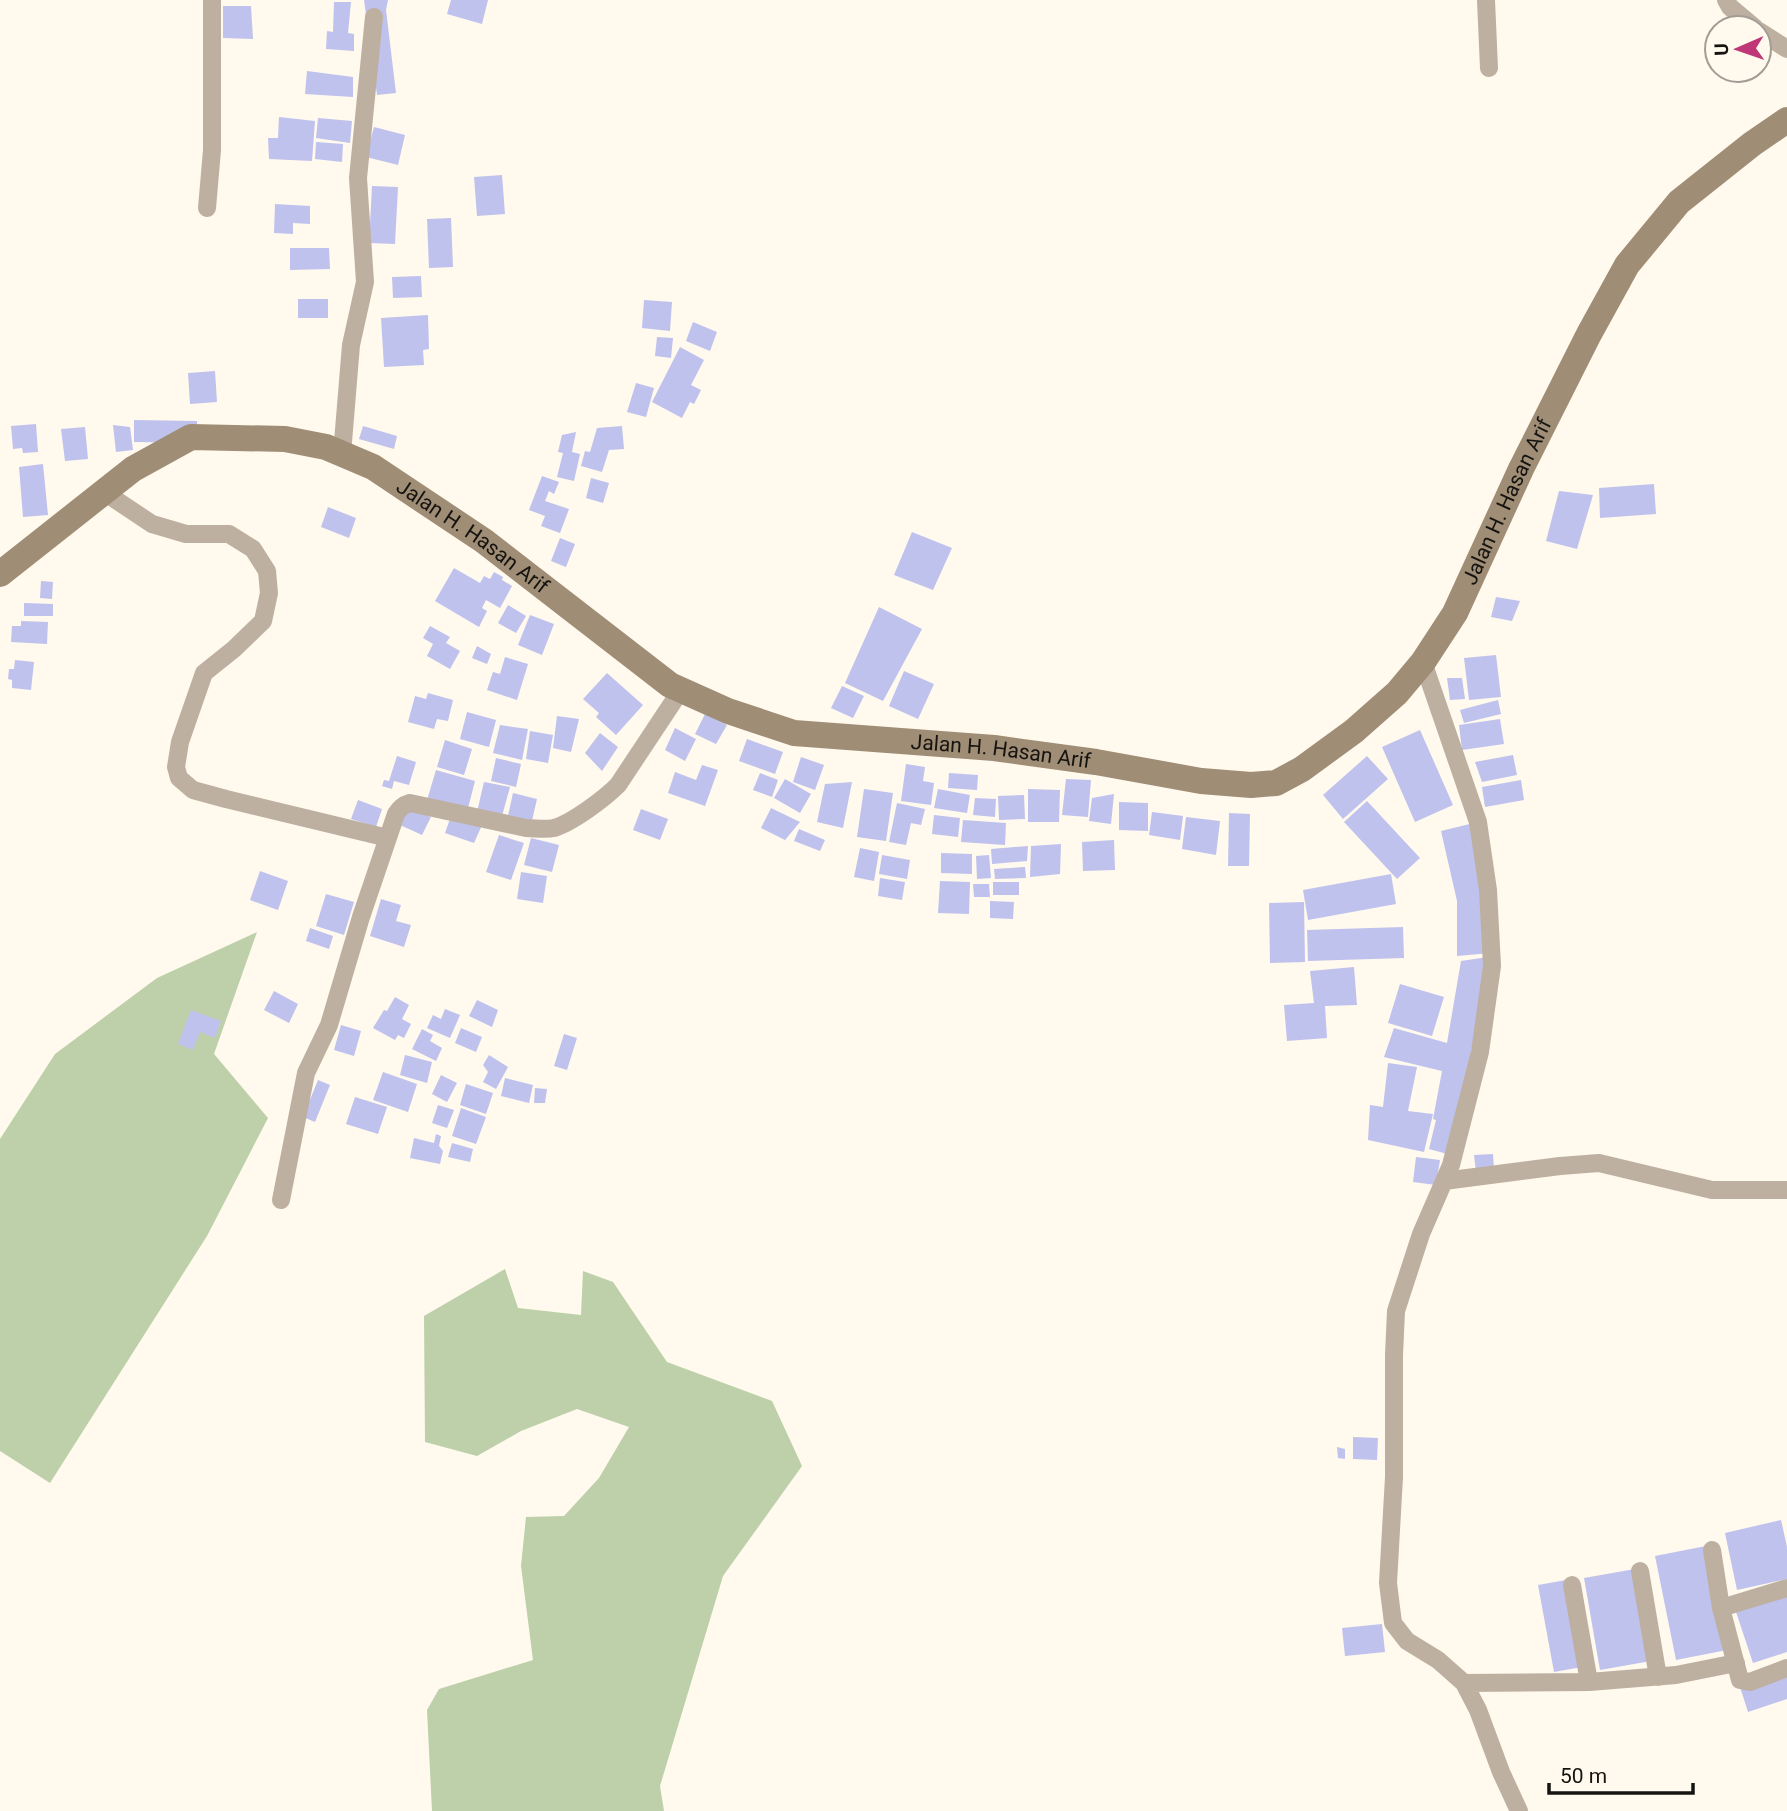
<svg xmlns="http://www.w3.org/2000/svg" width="1787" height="1811" font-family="Roboto,sans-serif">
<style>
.green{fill:#bdd0a9}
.building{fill:#bfc2ed}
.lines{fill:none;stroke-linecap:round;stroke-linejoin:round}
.street{stroke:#bdb0a0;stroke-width:18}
.secondary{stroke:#a08d75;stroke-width:26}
.labels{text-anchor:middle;stroke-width:5;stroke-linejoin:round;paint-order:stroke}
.street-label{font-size:21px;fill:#151410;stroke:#fff9ee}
</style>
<rect width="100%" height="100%" fill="#fff9ee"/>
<path class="green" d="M 257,932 L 214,1054 L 268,1118 L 207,1236 L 50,1483 L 0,1451 L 0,1139 L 55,1054 L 157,978 Z
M 505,1269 L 518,1308 L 581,1315 L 583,1271 L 613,1282 L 667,1362 L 772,1401 L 802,1466 L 723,1576 L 660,1786 L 664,1811 L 432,1811 L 427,1710 L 439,1689 L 533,1660 L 521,1566 L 526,1517 L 564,1516 L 599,1478 L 629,1427 L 577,1409 L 521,1431 L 477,1456 L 425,1442 L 424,1316 Z"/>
<path class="building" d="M 364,0 L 388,0 L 386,10 L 396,93 L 377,95 Z
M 451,0 L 488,0 L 482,24 L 447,14 Z
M 334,2 L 351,2 L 348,33 L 354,34 L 354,51 L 326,49 L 327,31 L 333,32 Z
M 223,6 L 251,6 L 253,39 L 223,38 Z
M 307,71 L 353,77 L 353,97 L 305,94 Z
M 279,117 L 315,121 L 312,161 L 269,159 L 268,138 L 278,138 Z
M 318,118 L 352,121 L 350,143 L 316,138 Z
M 374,127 L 405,135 L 398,165 L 366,157 Z
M 316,142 L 343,144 L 342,162 L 315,159 Z
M 502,175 L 505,214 L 477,216 L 474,177 Z
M 372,186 L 398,187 L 395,244 L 369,243 Z
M 275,204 L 310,206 L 310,224 L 293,223 L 293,234 L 274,233 Z
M 451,218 L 453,267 L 429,268 L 427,219 Z
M 290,248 L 329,248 L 330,269 L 290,270 Z
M 421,276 L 422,297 L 393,298 L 392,277 Z
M 298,299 L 328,299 L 328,318 L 298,318 Z
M 644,300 L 672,302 L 670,331 L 642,328 Z
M 428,315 L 429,349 L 423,350 L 424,365 L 384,367 L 381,318 Z
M 693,322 L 717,332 L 710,351 L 686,341 Z
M 657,337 L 673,338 L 671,358 L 655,356 Z
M 680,347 L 704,360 L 691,385 L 701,390 L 694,404 L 690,402 L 682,418 L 652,402 Z
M 215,371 L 217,402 L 190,404 L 188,373 Z
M 636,383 L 654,388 L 646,417 L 627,412 Z
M 134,420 L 197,421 L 197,443 L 134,442 Z
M 36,424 L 38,452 L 23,453 L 22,448 L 13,449 L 11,426 Z
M 113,425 L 130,427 L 133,450 L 116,452 Z
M 363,426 L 397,436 L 394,449 L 359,439 Z
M 622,426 L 624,449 L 609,450 L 602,472 L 581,466 L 585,451 L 590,452 L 597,428 Z
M 85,427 L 88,459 L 65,461 L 61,429 Z
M 576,432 L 572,452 L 580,454 L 574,481 L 557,477 L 563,453 L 558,452 L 562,435 Z
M 43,464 L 48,515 L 23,517 L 19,467 Z
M 542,476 L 559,482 L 554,494 L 549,491 L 545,501 L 569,509 L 560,533 L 541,526 L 545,516 L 529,510 Z
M 591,478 L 609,483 L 603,503 L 586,498 Z
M 1654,484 L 1656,514 L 1600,518 L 1599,488 Z
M 1559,491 L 1593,495 L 1577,549 L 1546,541 Z
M 328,507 L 356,518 L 349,538 L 321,527 Z
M 912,532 L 952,548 L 933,590 L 894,575 Z
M 560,538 L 575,544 L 566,567 L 551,561 Z
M 454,568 L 480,583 L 484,576 L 490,579 L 494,572 L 503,577 L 502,580 L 512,586 L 500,608 L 486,600 L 482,608 L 487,611 L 479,627 L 435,601 Z
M 41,581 L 53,582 L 52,599 L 40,598 Z
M 1496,597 L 1520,601 L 1512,621 L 1491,617 Z
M 24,603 L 53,604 L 53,616 L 24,616 Z
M 508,605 L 526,616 L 516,633 L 498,623 Z
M 879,607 L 922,629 L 883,701 L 845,683 Z
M 530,615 L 554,624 L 542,655 L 518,645 Z
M 21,621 L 48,622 L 47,644 L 11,642 L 12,626 L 21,626 Z
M 430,626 L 450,637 L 446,643 L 460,651 L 450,669 L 427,656 L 433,644 L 423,638 Z
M 477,646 L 491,654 L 487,664 L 472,658 Z
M 1496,655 L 1501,697 L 1469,700 L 1464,658 Z
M 505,657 L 528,664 L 517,700 L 487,690 L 493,672 L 500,674 Z
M 15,660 L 34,662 L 31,690 L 12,688 L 12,680 L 8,679 L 9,669 L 14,669 Z
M 904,671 L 934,684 L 918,719 L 889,706 Z
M 607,673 L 643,705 L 616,735 L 596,717 L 599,713 L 583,699 Z
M 1447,678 L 1462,678 L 1465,699 L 1450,700 Z
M 842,686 L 864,696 L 853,718 L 831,708 Z
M 428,693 L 453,700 L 448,721 L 437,719 L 434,729 L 408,722 L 415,696 L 426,699 Z
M 1498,700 L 1501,714 L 1464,723 L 1460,710 Z
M 467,712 L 496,720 L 489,747 L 460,739 Z
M 705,714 L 727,725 L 716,744 L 695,734 Z
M 557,716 L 579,719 L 571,752 L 553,748 Z
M 1500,719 L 1504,744 L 1462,750 L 1459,725 Z
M 500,725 L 528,729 L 522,760 L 493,753 Z
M 675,728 L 696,739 L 685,761 L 665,750 Z
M 1420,730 L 1453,805 L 1415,822 L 1382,747 Z
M 530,731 L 553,735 L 548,763 L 526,759 Z
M 600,733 L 618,747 L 602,771 L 585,753 Z
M 747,739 L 783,752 L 775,774 L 739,761 Z
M 445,740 L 472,749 L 464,775 L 437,767 Z
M 1513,755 L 1517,775 L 1482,782 L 1475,762 Z
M 397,756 L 416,762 L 409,785 L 394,781 L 392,789 L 382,786 L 384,780 L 389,781 Z
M 1367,756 L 1388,779 L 1343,819 L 1323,795 Z
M 801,757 L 824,765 L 815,790 L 793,782 Z
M 496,758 L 521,764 L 516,787 L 491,781 Z
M 906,764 L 925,767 L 923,781 L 934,783 L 931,805 L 901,801 Z
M 702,765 L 718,770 L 705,806 L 668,793 L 675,772 L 696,780 Z
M 436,770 L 475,781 L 467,812 L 427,800 Z
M 760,773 L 778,780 L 772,797 L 753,790 Z
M 949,773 L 978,775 L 977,790 L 948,788 Z
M 785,779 L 811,794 L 800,813 L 774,798 Z
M 1066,779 L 1091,780 L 1088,817 L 1062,815 Z
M 1521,780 L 1524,800 L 1485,807 L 1482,787 Z
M 484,782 L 510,787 L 502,816 L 477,812 Z
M 852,782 L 843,828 L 817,822 L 825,784 Z
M 864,789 L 893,793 L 886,841 L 857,837 Z
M 938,789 L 970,795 L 967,813 L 934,808 Z
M 1028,789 L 1060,790 L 1059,822 L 1028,822 Z
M 513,793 L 537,799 L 531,825 L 507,820 Z
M 1114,794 L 1111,824 L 1089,821 L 1092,798 Z
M 1024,795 L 1025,819 L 999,820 L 998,796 Z
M 975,798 L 996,799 L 995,817 L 973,815 Z
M 358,800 L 382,809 L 376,827 L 351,819 Z
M 1367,801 L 1420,858 L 1397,879 L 1344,822 Z
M 1119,802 L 1148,803 L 1148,831 L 1119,830 Z
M 897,803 L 925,809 L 921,825 L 911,823 L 906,845 L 889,842 Z
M 409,807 L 431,817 L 422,835 L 400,825 Z
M 771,808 L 800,822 L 785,840 L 761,828 Z
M 641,809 L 668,819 L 660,840 L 633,830 Z
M 1152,812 L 1183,816 L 1180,840 L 1149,835 Z
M 1229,813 L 1250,814 L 1249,866 L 1228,866 Z
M 934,815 L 960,818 L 958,837 L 932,834 Z
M 451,816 L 482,825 L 474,843 L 445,833 Z
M 1186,817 L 1220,821 L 1216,855 L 1182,849 Z
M 963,820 L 1006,823 L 1005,845 L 961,842 Z
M 1478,822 L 1491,953 L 1457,956 L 1457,901 L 1441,831 Z
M 799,829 L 825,840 L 820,851 L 794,841 Z
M 499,835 L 524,843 L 511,880 L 486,872 Z
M 531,838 L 559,845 L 552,872 L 524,865 Z
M 1114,840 L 1115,870 L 1083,871 L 1082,842 Z
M 1061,844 L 1060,874 L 1030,877 L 1031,846 Z
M 1028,846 L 1027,861 L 992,864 L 991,849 Z
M 860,848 L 879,852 L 874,881 L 854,877 Z
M 941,853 L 972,854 L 972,874 L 941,873 Z
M 882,855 L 910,860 L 907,879 L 879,874 Z
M 989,855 L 991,878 L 977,879 L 976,856 Z
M 1025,867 L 1026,878 L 995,879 L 994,869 Z
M 260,871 L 288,881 L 278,910 L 250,900 Z
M 521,872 L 547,876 L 543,903 L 517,899 Z
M 1391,874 L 1396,904 L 1308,920 L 1303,890 Z
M 880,878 L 905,882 L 902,900 L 878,896 Z
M 940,881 L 970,882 L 969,914 L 938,913 Z
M 993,882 L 1019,882 L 1019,895 L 993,895 Z
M 973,884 L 989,884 L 990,897 L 974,897 Z
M 326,894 L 354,902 L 344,935 L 316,926 Z
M 381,899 L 401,905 L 396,921 L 411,925 L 404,947 L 370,936 Z
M 990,901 L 1014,902 L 1013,919 L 990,918 Z
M 1304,902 L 1305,962 L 1270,963 L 1269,903 Z
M 1403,927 L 1404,958 L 1308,961 L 1307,930 Z
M 310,928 L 333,936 L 329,949 L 306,941 Z
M 1488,957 L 1458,1125 L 1451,1155 L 1429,1149 L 1436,1120 L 1433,1119 L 1442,1071 L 1384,1057 L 1394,1028 L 1447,1043 L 1461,961 Z
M 1354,967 L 1357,1005 L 1325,1006 L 1327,1038 L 1287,1041 L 1284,1005 L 1314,1003 L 1310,971 Z
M 1400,984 L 1444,997 L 1432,1036 L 1388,1023 Z
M 274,991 L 298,1004 L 289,1023 L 264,1010 Z
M 395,997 L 409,1005 L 402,1019 L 411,1024 L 404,1038 L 398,1035 L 395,1040 L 373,1028 L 384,1010 L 387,1011 Z
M 477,1000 L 498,1010 L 492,1027 L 469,1016 Z
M 445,1009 L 460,1015 L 450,1038 L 427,1028 L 433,1015 L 441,1019 Z
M 191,1010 L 221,1021 L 215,1038 L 200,1032 L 193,1050 L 178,1044 Z
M 341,1025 L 361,1031 L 354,1056 L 334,1050 Z
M 461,1028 L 482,1037 L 476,1052 L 455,1043 Z
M 422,1029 L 433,1035 L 430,1041 L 442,1048 L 436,1061 L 412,1049 Z
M 564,1034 L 577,1038 L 567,1070 L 554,1066 Z
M 405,1055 L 432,1062 L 427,1083 L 400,1075 Z
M 489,1055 L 508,1067 L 496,1089 L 483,1082 L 488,1072 L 483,1065 Z
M 1388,1063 L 1417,1067 L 1408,1111 L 1433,1114 L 1424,1152 L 1368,1140 L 1370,1105 L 1383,1107 Z
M 383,1072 L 417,1084 L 408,1112 L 373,1100 Z
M 441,1075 L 457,1083 L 447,1102 L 432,1094 Z
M 505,1078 L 533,1085 L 529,1103 L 501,1096 Z
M 318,1080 L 330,1085 L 315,1122 L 303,1117 Z
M 466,1084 L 493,1093 L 486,1114 L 460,1105 Z
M 535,1088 L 547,1089 L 545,1103 L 534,1103 Z
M 355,1097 L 387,1107 L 378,1134 L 346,1124 Z
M 438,1105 L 454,1110 L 447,1128 L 432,1123 Z
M 461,1108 L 486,1117 L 476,1144 L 452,1136 Z
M 436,1134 L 441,1136 L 439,1146 L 443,1151 L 440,1164 L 410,1158 L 414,1138 L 434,1143 Z
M 452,1143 L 473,1149 L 470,1162 L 448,1157 Z
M 1493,1154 L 1494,1169 L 1476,1172 L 1474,1155 Z
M 1416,1157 L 1440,1160 L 1436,1185 L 1413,1182 Z
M 1353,1437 L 1378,1438 L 1377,1460 L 1353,1459 Z
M 1337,1447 L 1345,1449 L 1345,1459 L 1338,1458 Z
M 1781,1520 L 1787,1547 L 1787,1579 L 1737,1590 L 1725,1533 Z
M 1706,1546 L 1727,1650 L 1676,1660 L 1655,1556 Z
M 1635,1569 L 1651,1661 L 1600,1670 L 1584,1578 Z
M 1566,1580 L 1582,1667 L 1554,1672 L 1538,1585 Z
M 1787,1596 L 1787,1652 L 1753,1663 L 1736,1612 Z
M 1382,1624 L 1385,1652 L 1345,1656 L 1342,1628 Z
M 1787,1672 L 1787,1699 L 1748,1712 L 1740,1687 Z"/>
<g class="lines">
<path class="street" d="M 1486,0 L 1489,68
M 1726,0 L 1730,7 L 1755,28
M 1759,31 L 1787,49
M 207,208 L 212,150 L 212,0
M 342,454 L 351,345 L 365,282 L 358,178 L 374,17
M 104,492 L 152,524 L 186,534 L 229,534 L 253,549 L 267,571 L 269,593 L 263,621 L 234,649 L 204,673 L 180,742 L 176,767 L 179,778 L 193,790 L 226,799 L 388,838
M 1423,662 L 1478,822 L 1488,890 L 1492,966 L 1480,1052 L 1451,1165 L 1421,1234 L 1396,1311 L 1394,1355 L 1394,1477 L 1388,1583 L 1393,1623 L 1407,1641 L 1438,1660 L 1464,1683 L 1478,1710 L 1501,1772 L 1519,1811
M 1444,1181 L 1560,1166 L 1599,1163 L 1712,1190 L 1787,1190
M 281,1200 L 306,1073 L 329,1025 L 361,917 L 396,814 C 400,808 403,805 410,803 L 526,828 C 535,828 545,830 554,828 C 572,823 605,798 618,785 L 681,690
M 1712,1550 L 1721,1608
M 1640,1571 L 1658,1677
M 1572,1585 L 1589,1682
M 1787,1588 L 1721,1608 L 1740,1680 L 1750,1682 L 1787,1668
M 1464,1683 L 1589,1682 L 1676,1675 L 1736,1663"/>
<path class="secondary" id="s1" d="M 0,574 L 133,469 L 191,437 L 285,439 L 326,447 L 373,467 L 484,541 L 670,685 L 728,711 L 794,733 L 994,748 L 1096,762 L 1201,781 L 1251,785 L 1276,783 L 1302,769 L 1354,731 L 1397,693 L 1423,662 L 1455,613 L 1521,469 L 1589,334 L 1627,265 L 1679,202 L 1752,144 L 1787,120"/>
</g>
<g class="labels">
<g class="street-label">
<text dy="7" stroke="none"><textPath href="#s1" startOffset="1783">Jalan H. Hasan Arif</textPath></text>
<text dy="7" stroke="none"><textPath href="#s1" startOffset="544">Jalan H. Hasan Arif</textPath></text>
<text dy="7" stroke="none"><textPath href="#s1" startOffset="1132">Jalan H. Hasan Arif</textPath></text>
</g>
</g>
<g transform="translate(1738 49) rotate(268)"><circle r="33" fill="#fff9ee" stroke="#a19d95" stroke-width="2"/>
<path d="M0-5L12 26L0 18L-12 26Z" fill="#bf3776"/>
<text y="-10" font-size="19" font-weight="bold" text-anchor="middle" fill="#151410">U</text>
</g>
<path d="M1549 1783v10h144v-10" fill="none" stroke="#151410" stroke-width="3.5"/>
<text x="1560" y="1783" font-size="21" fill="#151410" stroke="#fff9ee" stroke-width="5" paint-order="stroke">50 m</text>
</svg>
